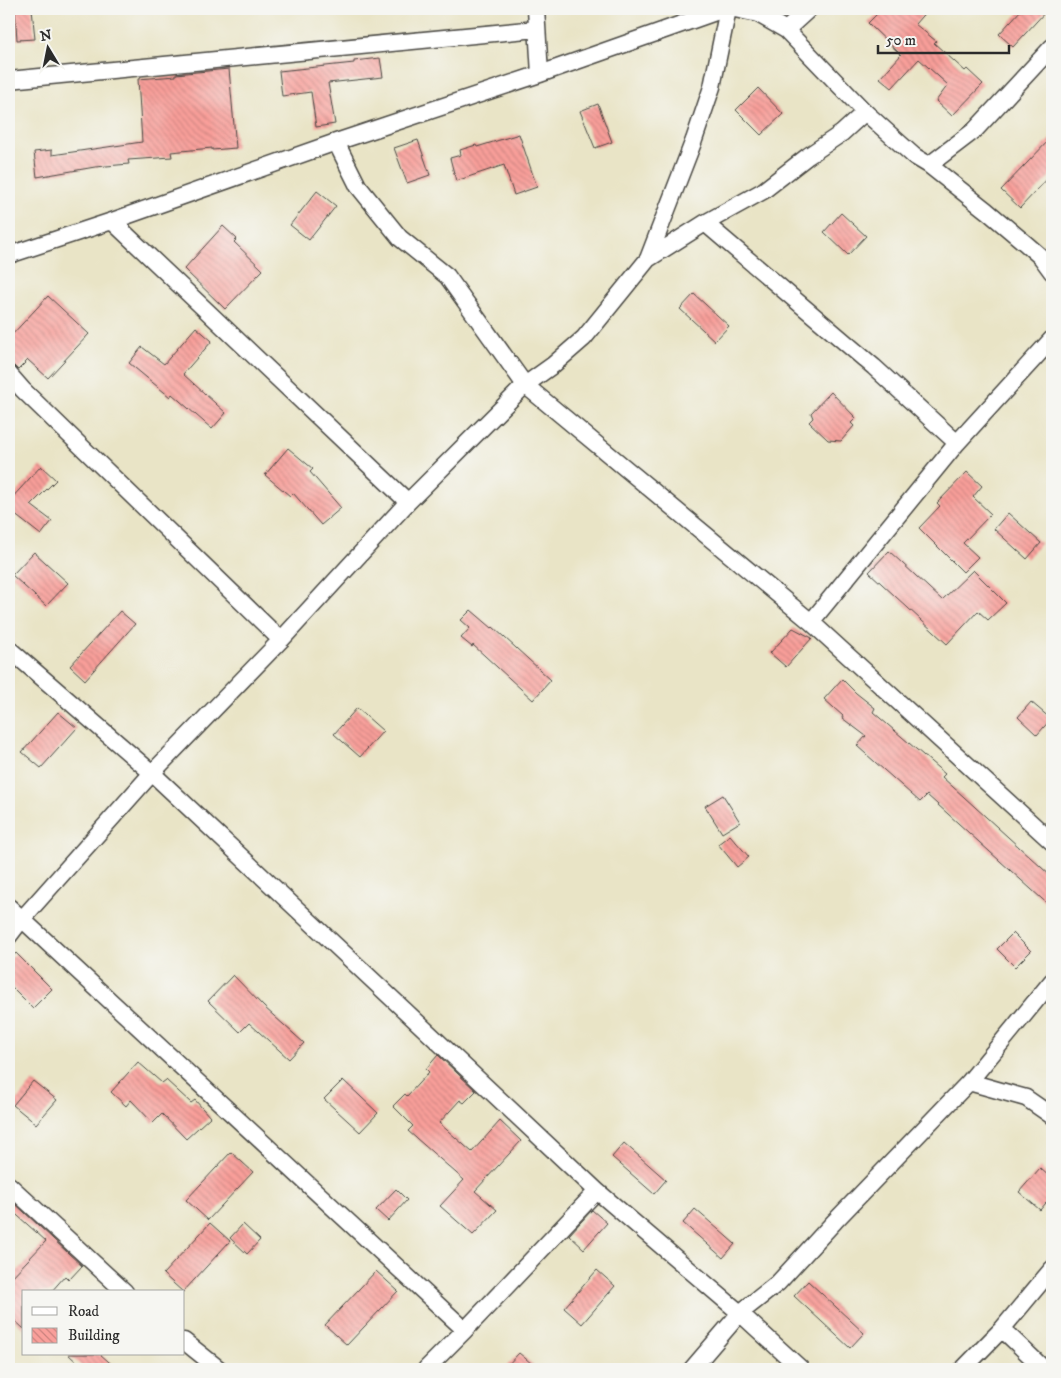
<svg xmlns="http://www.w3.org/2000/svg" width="1061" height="1378" font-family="'IM FELL DW Pica',serif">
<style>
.building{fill:url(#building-back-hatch)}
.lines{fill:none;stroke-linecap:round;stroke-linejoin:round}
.minor-casing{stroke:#484742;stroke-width:19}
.minor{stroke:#fff;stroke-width:16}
</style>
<defs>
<pattern id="building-back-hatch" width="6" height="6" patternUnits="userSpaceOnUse" patternTransform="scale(1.25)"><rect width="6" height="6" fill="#f99f9a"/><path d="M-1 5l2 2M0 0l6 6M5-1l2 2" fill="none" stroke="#ca827e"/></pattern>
</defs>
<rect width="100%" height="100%" fill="#f6f6f2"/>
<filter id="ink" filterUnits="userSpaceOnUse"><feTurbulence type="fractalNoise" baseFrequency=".02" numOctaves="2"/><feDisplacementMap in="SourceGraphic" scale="10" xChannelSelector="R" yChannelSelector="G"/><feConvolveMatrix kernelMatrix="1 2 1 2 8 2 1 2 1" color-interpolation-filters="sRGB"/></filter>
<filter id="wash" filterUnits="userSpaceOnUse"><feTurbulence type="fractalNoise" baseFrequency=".0096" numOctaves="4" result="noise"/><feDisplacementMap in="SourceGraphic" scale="20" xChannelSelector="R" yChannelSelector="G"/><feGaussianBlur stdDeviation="1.12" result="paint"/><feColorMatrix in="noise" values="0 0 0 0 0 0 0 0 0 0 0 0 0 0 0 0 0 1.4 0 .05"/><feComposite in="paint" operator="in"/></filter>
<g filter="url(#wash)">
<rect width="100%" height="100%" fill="#e9e4c6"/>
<g id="blocks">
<path class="building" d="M 15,9 L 32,9 L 35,39 L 17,40 Z
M 882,9 L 928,9 L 915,24 L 936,41 L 934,43 L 965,71 L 967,69 L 983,84 L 952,116 L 936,101 L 948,85 L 919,59 L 892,88 L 880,78 L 901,55 L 868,23 Z
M 1022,9 L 1048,9 L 1013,47 L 999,34 Z
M 380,58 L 383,77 L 328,83 L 335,124 L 316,127 L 311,92 L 282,96 L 279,71 L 354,63 L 354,61 Z
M 229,69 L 236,148 L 212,150 L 212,148 L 171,152 L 172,157 L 128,160 L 129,164 L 95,167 L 37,177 L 34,152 L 52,150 L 52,155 L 142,142 L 138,79 L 176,76 L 176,74 Z
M 758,88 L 783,114 L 761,135 L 736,110 Z
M 598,104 L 612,142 L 595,148 L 580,111 Z
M 519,134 L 537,187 L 514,195 L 504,165 L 456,181 L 450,158 L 461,155 L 460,150 L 476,145 L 477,147 Z
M 1052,137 L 1052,174 L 1020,208 L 1001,190 Z
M 418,140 L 430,175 L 407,183 L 394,148 Z
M 317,191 L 336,206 L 309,240 L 290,225 Z
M 841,213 L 866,236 L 848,255 L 824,232 Z
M 223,226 L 237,239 L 234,242 L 263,270 L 225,309 L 184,269 Z
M 694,294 L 729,326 L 715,341 L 680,309 Z
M 48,296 L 89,334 L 48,378 L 28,360 L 18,370 L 13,365 L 9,364 L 9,338 Z
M 196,327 L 212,341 L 183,374 L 226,413 L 212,429 L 172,394 L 170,397 L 129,363 L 142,347 L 164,364 Z
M 831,392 L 856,418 L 851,423 L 854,426 L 841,441 L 828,440 L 809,422 L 813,418 L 811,413 Z
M 288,448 L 313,469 L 310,472 L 341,508 L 321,525 L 293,493 L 290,496 L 265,475 Z
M 41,466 L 56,480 L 31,505 L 52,521 L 41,535 L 9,510 L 9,501 Z
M 967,472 L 982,486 L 973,497 L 991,514 L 963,543 L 978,557 L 963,572 L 919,528 L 940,506 L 937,503 Z
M 1008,513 L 1041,543 L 1027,559 L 994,529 Z
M 889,551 L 942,600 L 973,570 L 1006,603 L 988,620 L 978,611 L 947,644 L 869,572 Z
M 34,552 L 68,583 L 46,606 L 12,575 Z
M 471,610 L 492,628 L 493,627 L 551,680 L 533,700 L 473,645 L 472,647 L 461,638 L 470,628 L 461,620 Z
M 120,611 L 135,624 L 85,680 L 70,666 Z
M 793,628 L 812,638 L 786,667 L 770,653 Z
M 842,679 L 856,693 L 875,708 L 873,712 L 945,774 L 942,777 L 1052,877 L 1052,908 L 927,795 L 920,802 L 857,746 L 866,736 L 842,718 L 843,716 L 824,699 Z
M 1031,702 L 1051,719 L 1037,735 L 1018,717 Z
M 357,708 L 383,731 L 360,757 L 334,734 Z
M 58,712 L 77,728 L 41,768 L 22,752 Z
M 723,795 L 740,822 L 722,833 L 705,806 Z
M 730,835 L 749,857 L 737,867 L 718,844 Z
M 1013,933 L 1031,951 L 1015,967 L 997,949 Z
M 16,953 L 52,989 L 33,1008 L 9,984 L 9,960 Z
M 233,975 L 264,1007 L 304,1043 L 289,1059 L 249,1023 L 240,1032 L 208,1001 Z
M 438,1055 L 476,1091 L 464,1103 L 460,1100 L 439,1123 L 472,1152 L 500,1121 L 521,1141 L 475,1191 L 497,1210 L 473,1235 L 440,1206 L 464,1180 L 408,1131 L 413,1126 L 393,1106 L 405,1094 L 407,1096 L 429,1072 L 426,1069 Z
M 138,1062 L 162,1083 L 166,1080 L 191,1103 L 195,1100 L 210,1117 L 186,1139 L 162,1114 L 153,1123 L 131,1100 L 126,1106 L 111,1092 Z
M 343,1080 L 378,1113 L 360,1132 L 324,1099 Z
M 33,1081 L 57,1100 L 36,1124 L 13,1105 Z
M 624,1143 L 666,1180 L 654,1194 L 612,1157 Z
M 231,1152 L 253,1172 L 208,1220 L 186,1200 Z
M 1040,1168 L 1052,1179 L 1052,1196 L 1040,1210 L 1019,1192 Z
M 396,1189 L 407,1200 L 388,1221 L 376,1210 Z
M 9,1198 L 82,1266 L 69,1280 L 65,1276 L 51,1292 L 24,1292 L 24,1329 L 9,1315 L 9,1280 L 46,1241 L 9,1208 Z
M 695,1209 L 735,1244 L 723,1258 L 683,1223 Z
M 592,1210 L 607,1223 L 584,1249 L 569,1235 Z
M 210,1223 L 230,1241 L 183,1292 L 163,1274 Z
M 243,1224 L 260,1240 L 247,1254 L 230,1238 Z
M 597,1270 L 615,1286 L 582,1324 L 564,1308 Z
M 376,1271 L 398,1291 L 347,1345 L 325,1325 Z
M 808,1281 L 864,1333 L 850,1348 L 794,1296 Z
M 519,1353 L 538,1369 L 504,1369 Z
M 68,1354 L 100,1354 L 117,1369 L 84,1369 Z"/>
</g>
</g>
<g filter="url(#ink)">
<use href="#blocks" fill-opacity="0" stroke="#484742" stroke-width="1"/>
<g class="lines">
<defs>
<path id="minor" d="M 536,9 L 540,74
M 735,9 L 758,14 L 786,30 L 865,112 L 914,156 L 929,165 L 987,211 L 1025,243 L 1041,257 L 1052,272
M 786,30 L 809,9
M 9,80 L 537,29
M 336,142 L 358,186 L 400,238 L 447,276 L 525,385 L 811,622 L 1052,842
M 929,165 L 975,130 L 1052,47
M 112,221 L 408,502
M 705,223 L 874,367 L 957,443
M 9,255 L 112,221 L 336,142 L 540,74 L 724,9
M 648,259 L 705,223 L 763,191 L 808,156 L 842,133 L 865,112
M 9,374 L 23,390 L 281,640
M 811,622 L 957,443 L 1052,339
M 9,649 L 152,773 L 597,1191 L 740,1313 L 801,1369
M 9,907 L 465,1330
M 9,936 L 22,919 L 152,773 L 281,640 L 408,502 L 525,385 L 553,365 L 584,338 L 648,259 L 694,140 L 712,87 L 728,9
M 969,1082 L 1026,1098 L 1052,1116
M 9,1185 L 125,1292
M 1002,1329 L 1044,1369
M 184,1341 L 219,1369
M 426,1369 L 465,1330 L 597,1191
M 692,1369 L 740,1313 L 778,1283 L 835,1221 L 969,1082 L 1052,981
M 963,1369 L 1002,1329 L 1052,1269"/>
</defs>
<use href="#minor" class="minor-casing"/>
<use href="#minor" class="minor"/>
</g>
</g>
<rect width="1061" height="1378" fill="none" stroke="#f6f6f2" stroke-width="30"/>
<rect x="22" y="1290" width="162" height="65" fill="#f6f6f2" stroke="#a5a5a2"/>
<rect x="32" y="1307" width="25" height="8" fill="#ffffff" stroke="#a5a5a2"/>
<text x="68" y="1316" font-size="15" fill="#2b2b2b">Road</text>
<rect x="32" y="1328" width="25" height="15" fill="url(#building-back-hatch)" stroke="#a5a5a2"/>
<text x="68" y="1340" font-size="15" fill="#2b2b2b">Building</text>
<g transform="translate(48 48) rotate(350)" stroke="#f6f6f2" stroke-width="4" paint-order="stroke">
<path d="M0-4L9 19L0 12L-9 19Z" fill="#2b2b2b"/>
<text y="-8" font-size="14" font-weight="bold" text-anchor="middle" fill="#2b2b2b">N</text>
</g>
<path d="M878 45v8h131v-8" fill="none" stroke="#2b2b2b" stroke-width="2.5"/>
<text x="886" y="45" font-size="15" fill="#2b2b2b" stroke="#f6f6f2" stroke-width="4" paint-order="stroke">50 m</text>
</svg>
